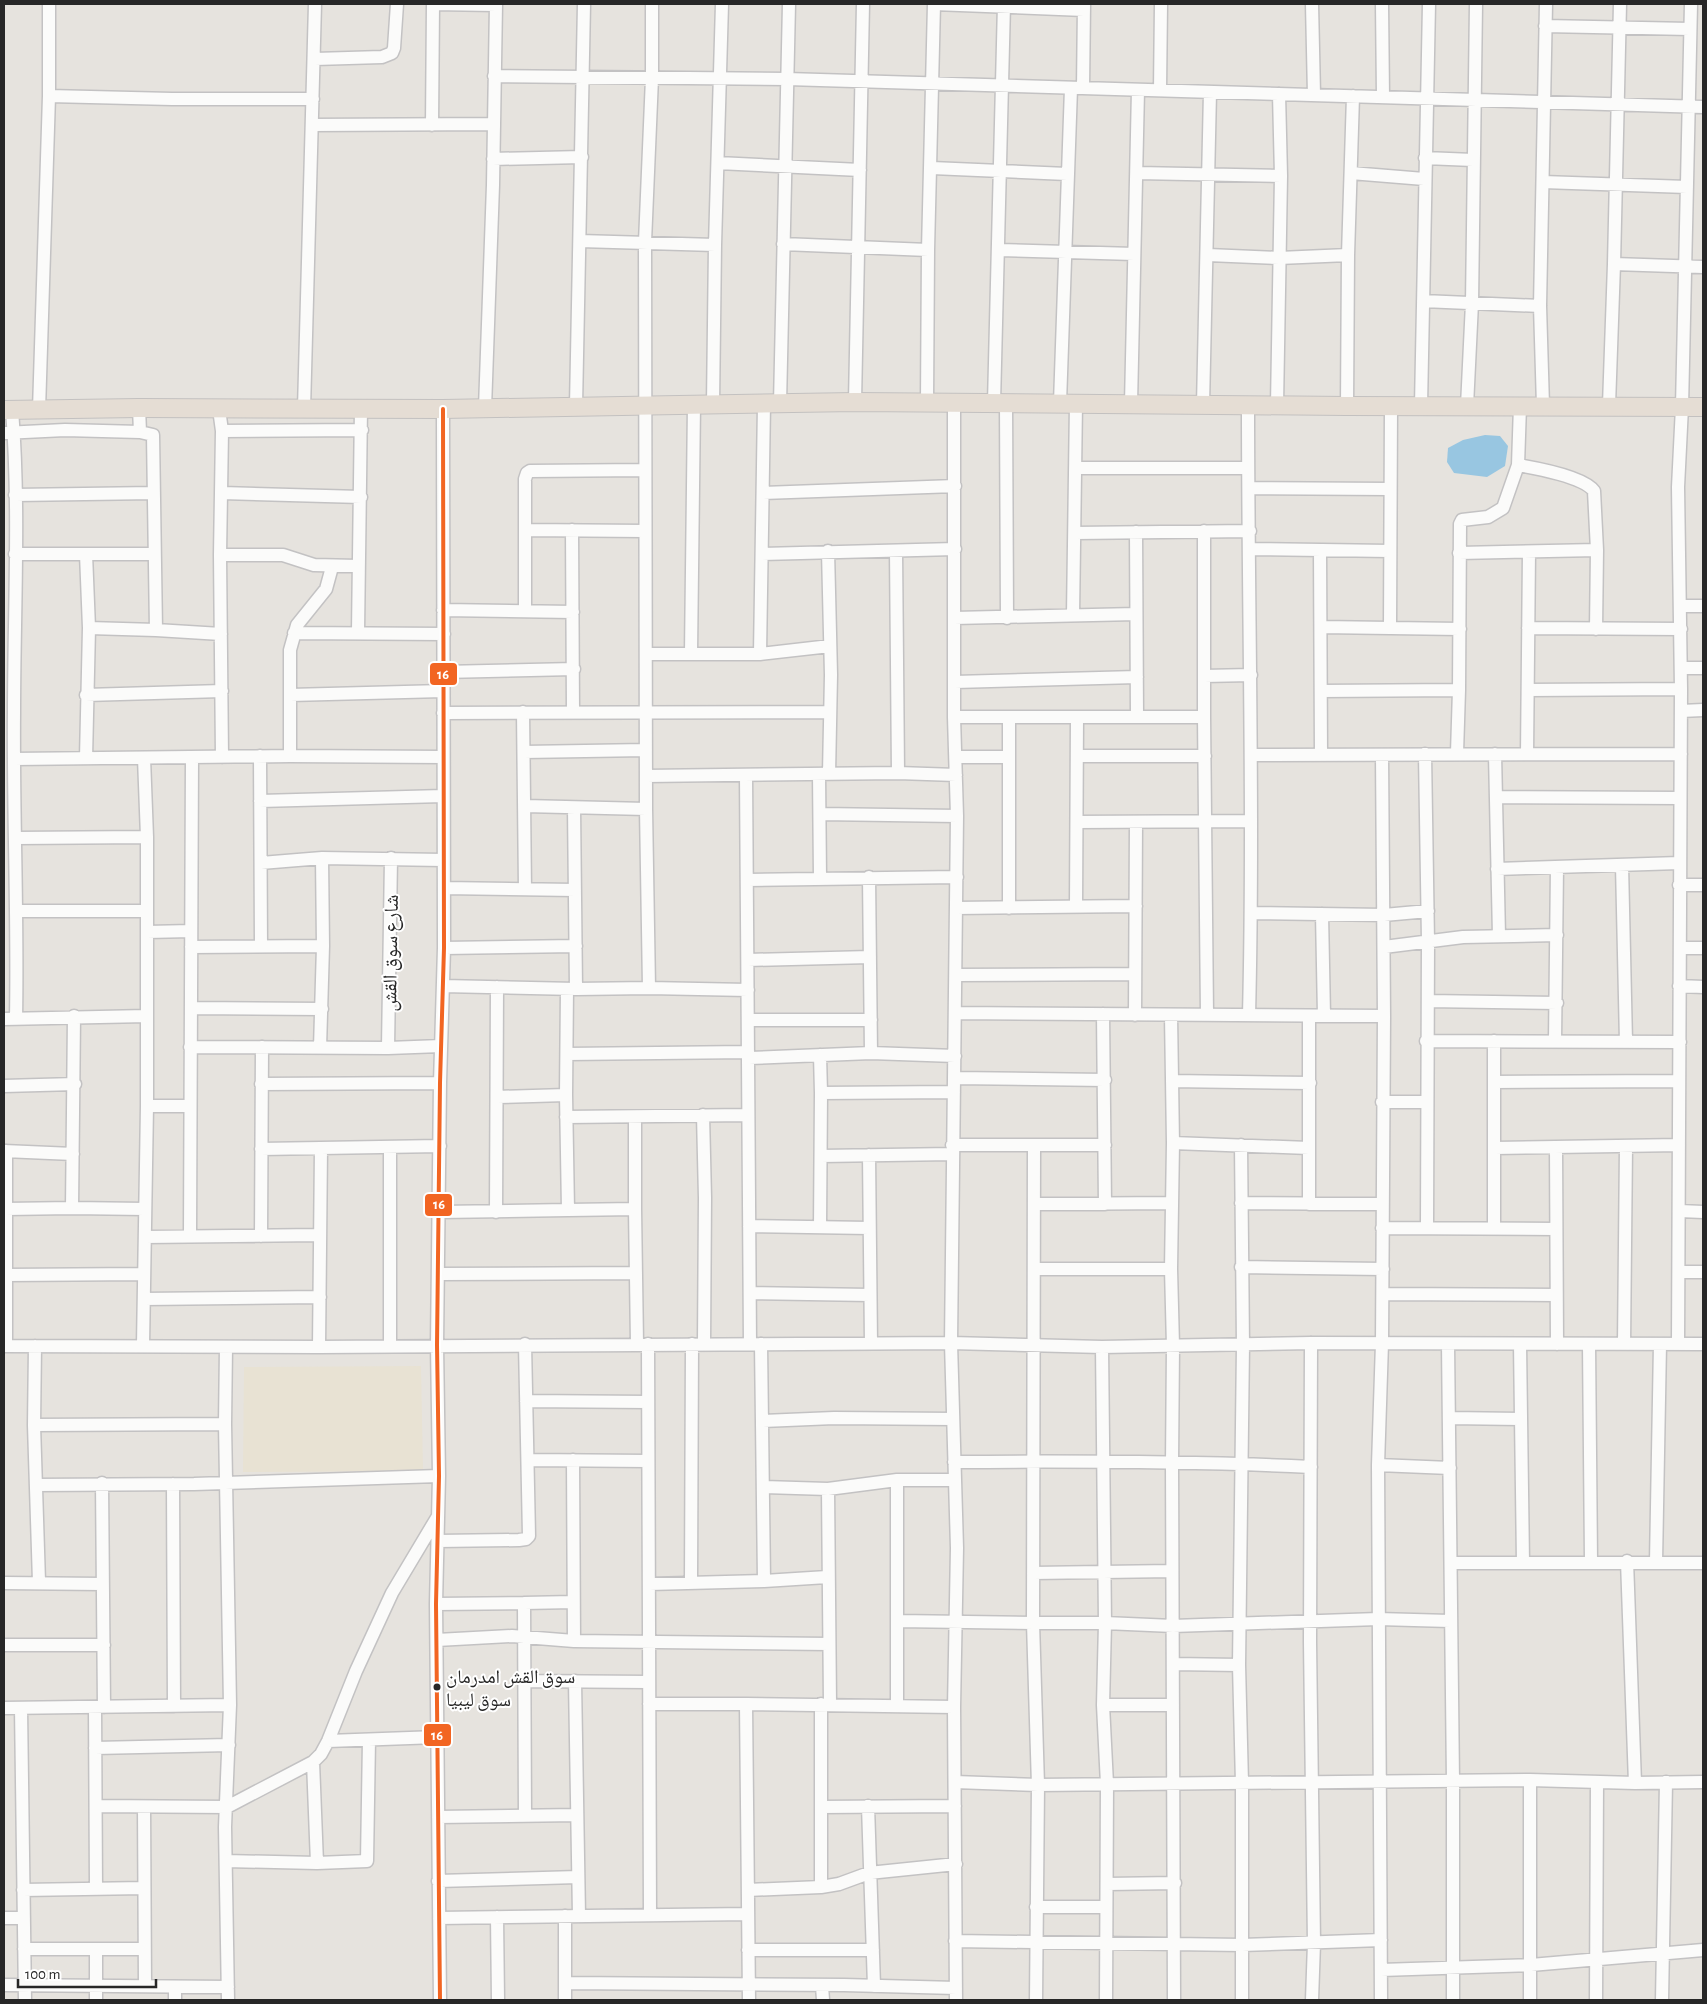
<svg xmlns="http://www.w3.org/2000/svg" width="1707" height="2004" font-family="'Alegreya Sans','Noto Naskh Arabic',sans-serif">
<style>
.education{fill:#e8e2d3}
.water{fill:#98c6e1}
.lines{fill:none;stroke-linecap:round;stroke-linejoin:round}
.minor-casing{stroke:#c3c2c3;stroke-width:15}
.highway-casing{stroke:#c3c1c0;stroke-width:20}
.minor{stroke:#fbfbfa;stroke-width:12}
.highway{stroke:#e5ddd4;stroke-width:18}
.bus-1-casing{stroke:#fff;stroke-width:8}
.bus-1{stroke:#f26522;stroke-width:4}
.bus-dot{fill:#272727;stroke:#fff;stroke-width:2}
.labels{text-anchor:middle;stroke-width:4;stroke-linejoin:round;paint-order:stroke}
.bus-label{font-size:19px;fill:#272727;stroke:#fff;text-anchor:start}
.street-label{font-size:20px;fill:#272727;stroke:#fff}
.line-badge{stroke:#fff;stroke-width:2}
.badge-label{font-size:14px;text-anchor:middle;font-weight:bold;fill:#fff}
</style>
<rect width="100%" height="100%" fill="#e6e3de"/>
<path class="education" d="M 421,1366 L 423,1471 L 243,1472 L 244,1367 Z"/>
<path class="water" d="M 1485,435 L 1500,436 L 1508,446 L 1505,466 L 1487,477 L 1454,473 L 1447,462 L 1448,448 L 1463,440 Z"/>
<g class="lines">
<defs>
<path id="minor" d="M 433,4 L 496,5
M 934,4 L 1084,10
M 1312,4 L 1314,95
M 1382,4 L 1383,97
M 1545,26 L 1690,29
M 315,59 L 382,57 L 392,53 L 394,48 L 397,4
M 494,76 L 787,79 L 1703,107
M 1083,88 L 1084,4
M 1160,90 L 1161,4
M 49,96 L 172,99 L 313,99
M 312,125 L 493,124
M 432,125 L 433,4
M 1425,158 L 1473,160
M 493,159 L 582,157
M 718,163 L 860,170
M 932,168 L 1067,174
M 1138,173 L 1281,176
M 1351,173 L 1424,179
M 1543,182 L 1687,187
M 580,241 L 715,245
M 783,244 L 928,250
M 999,250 L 1134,254
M 1208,255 L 1279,258 L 1348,255
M 1614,264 L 1703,267
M 1423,301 L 1540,306
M 855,402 L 863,4
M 927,403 L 928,250 L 934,4
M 954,403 L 954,717 L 957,816 L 951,1343 L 957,1548 L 954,1707 L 956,2000
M 994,403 L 1004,4
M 1006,403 L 1007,618
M 1060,403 L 1071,88
M 713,404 L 715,245 L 722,4
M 780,404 L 789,4
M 1131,404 L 1138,90
M 1203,405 L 1210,92
M 1248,405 C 1248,609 1254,812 1249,1015
M 1277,405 L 1281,176 L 1279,94
M 1609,405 L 1614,264 L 1620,4
M 576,406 L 584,4
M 1347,406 L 1348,255 L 1353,96
M 1421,406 L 1429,4
M 1467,406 L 1472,303 L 1476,4
M 1543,406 L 1540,306 L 1546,4
M 139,408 L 140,432
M 485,408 L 493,185 L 496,4
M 219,409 L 222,431 L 220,555 L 222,757
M 304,409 L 315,4
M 12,410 C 20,509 14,613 14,712 C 13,814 18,916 16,1018
M 39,410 L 49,96 L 49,4
M 222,431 L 362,430
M 4,433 L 65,430 L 140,432 L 153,435 L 156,630
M 1518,465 L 1520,406
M 1076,468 L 1248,468
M 1249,488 L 1390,489
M 222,493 L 361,497
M 763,493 L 955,486
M 15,495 L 154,493
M 525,530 L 645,531
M 572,530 L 573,712
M 1204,531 L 1204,717 L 1207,1015
M 1136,532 L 1137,717
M 1075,533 L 1250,531
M 1250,549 L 1390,551
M 1320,550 L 1321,755
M 828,551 L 831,675 L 829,774
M 896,551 L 898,773
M 1459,553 L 1597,550
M 15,554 L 154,554
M 762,554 L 955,549
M 220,555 L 283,555 L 314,565 L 358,566
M 1681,606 L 1703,606
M 443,610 L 573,612
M 525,611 L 525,479 L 527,473 L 530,471 L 644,470
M 1073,615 L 1076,403
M 954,618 L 1136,614
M 1321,627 L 1460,629
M 89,628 L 156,630 L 221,634
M 1390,628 L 1391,406
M 1528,628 L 1681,629
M 358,632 L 361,408
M 294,633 L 444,634
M 691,653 L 694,404
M 646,654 L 760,654 L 830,646
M 760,654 L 764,404
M 1681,668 L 1703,668
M 443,672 L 574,669
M 1204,676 L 1251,675
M 955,682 L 1137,677
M 1528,690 L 1681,689
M 1321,691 L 1459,690
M 86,695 L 222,691
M 290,695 L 443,691
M 1681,711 L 1703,710
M 523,712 L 525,889
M 443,713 L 830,712
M 954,717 L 1204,717
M 1009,717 L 1009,908
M 524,752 L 646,750
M 1457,753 L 1459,690 L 1460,524 L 1462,520 L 1488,517 L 1503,508 L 1518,465 C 1536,468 1584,477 1594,491 L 1597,550 L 1596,629
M 1425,754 L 1428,941 L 1427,1227
M 1495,754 L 1499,936
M 1527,754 L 1529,552
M 1252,755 L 1681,754
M 1382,755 L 1384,1016
M 260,756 L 261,946
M 290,756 L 290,650 L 297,625 L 326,589 L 332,567
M 1077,756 L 1205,756
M 956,757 L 1008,757
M 86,758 L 89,628 L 86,554
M 14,759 L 290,756 L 443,757
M 819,774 L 820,878
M 746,775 L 750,1344
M 646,776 L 898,773 L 956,775
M 1497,797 L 1680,798
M 260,801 L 443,796
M 525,806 L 646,809
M 574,808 L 576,989
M 821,814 L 957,816
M 1077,822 L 1251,821
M 16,838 L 147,837
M 261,863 L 322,858 L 443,860
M 1622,865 L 1626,1042
M 1497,869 L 1679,863
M 869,877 L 871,1053
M 748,880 L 957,877
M 1679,885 L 1703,885
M 444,888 L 575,890
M 1076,907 L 1077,717
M 956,908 L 1136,906
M 17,911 L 146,911
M 1252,913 L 1384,915 L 1428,911
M 1322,914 L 1324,1016
M 147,932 L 191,931
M 191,947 L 323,946
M 1384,947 L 1463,937 L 1557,935
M 444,948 L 576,946
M 1680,948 L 1703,948
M 748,960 L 870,957
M 956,975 L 1135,974
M 443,986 L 576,989 L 649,988 L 748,990
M 1679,986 L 1703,987
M 649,988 L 646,809 L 645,242 L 652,78 L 652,4
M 1428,1001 L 1557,1003
M 191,1008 L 322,1009
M 955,1013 L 1384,1016 L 1382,1343 L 1378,1465 L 1381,2000
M 1103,1014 L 1105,1204
M 1135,1015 L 1136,822
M 1171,1015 L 1173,1143 L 1171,1269 L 1173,1346 L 1172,1463 L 1174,2000
M 4,1019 L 147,1016
M 748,1020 L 871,1020
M 1426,1041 L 1680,1042
M 1494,1041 L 1494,1227
M 1555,1041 L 1557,867
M 190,1047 L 388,1048 L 441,1046
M 320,1048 L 323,946 L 322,858
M 388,1048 L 391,858
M 567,1054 L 748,1052
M 820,1055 L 821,1093 L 820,1227
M 749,1058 L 871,1053 L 955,1056
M 954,1078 L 1105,1080
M 1172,1081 L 1310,1083
M 1494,1082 L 1679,1081
M 261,1084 L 440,1083
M 4,1086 L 75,1084
M 821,1093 L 954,1092
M 497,1097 L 566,1095
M 1382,1102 L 1427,1102
M 147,1106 L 189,1106
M 703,1115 L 705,1198 L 704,1344
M 566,1117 L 748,1115
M 635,1117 L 635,1209 L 637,1344
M 1173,1143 L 1309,1148
M 952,1145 L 1105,1145
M 1241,1145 L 1243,1345 L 1239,1665 L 1242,1783 L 1242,2000
M 1034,1146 L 1033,1623 L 1038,1785 L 1036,2000
M 1556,1147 L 1557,1344
M 390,1148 L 390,1346
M 1495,1148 L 1679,1145
M 261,1149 L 440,1146
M 4,1151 L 73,1154
M 869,1155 L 871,1344
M 821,1156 L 952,1154
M 1241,1203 L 1382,1204
M 1035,1204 L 1172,1203
M 1309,1204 L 1309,1016
M 72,1208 L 74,1016
M 6,1209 L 72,1208 L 145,1209
M 568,1210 L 635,1209
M 1680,1211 L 1703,1212
M 440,1212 L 568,1210 L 566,1095 L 567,989
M 496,1212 L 497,987
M 749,1226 L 869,1228
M 1382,1228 L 1556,1229
M 190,1235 L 192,757
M 261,1236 L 262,1047
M 145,1237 L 319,1235
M 1241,1267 L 1383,1269
M 1035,1269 L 1171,1269
M 1680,1272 L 1703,1272
M 438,1274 L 636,1273
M 6,1275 L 144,1274
M 750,1293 L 870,1295
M 1383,1294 L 1556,1295
M 144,1299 L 320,1297
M 1311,1343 L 1310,1642 L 1314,1943 L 1312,2000
M 648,1344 L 650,1914
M 761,1344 L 764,1581
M 1448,1344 L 1453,1782 L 1453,2000
M 1520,1344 L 1523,1563
M 1589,1344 L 1591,1561
M 1624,1344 L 1626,1146
M 1678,1344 L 1681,689 L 1678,487 L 1682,407 L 1691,4
M 143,1345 L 147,1106 L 147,837 L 144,758
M 4,1346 L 319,1347 L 951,1343 L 1102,1347 L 1311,1343 L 1703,1344
M 6,1346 L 6,1151
M 35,1346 L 34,1425 L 39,1582
M 226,1347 L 225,1424 L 230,1705 L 225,1827 L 228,2000
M 319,1347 L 321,1148
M 1102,1347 L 1105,1623 L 1103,1705 L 1107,1784 L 1106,2000
M 526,1401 L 648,1402
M 1450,1418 L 1520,1419
M 763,1421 L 834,1418 L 953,1419
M 34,1425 L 225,1424
M 528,1460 L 648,1461
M 573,1460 L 574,1641
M 954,1462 C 1073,1461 1192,1461 1311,1467
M 1378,1465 L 1450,1468
M 897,1480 L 897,1706
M 102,1483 L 104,1707
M 173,1484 L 174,1706
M 36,1485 L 194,1484 L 439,1476
M 764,1487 L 828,1489 L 897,1480 L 954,1480
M 828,1489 L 830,1704
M 438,1541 L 519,1540 L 526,1539 L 529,1536 L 525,1344
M 1627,1561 L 1635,1783
M 1656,1562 L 1660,1344
M 1451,1563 L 1703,1563
M 1033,1573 L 1172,1571
M 691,1582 L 692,1344
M 4,1583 L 102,1584
M 649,1584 L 764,1581 L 827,1577
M 436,1604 L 524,1603
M 898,1621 L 1033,1623 L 1105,1623 L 1173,1626 L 1378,1619 L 1450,1621
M 437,1640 L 512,1636 L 574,1641 L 829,1644
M 4,1645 L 104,1645
M 1173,1664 L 1239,1665
M 524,1681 L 648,1682
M 575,1681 L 579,1916
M 649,1704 L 746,1704
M 821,1704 L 821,1887
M 1103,1705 L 1173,1705
M 95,1707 L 96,1888
M 4,1708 L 230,1705
M 21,1708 L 25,2000
M 328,1741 L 437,1737
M 95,1748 L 229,1745
M 313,1762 L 317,1863
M 1530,1780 L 1530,2000
M 955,1782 L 1038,1785 L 1530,1780 L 1635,1783 L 1703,1782
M 96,1806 L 227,1807 L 313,1762 L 321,1754 L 328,1741 L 356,1671 L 392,1593 L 438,1516
M 868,1806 L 874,1986
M 144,1807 L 145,1986
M 821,1807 L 955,1806
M 525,1816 L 524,1603 L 573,1602
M 438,1817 L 577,1815
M 226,1861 L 317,1863 L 367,1861 L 369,1740
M 438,1881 L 578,1877
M 1107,1884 L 1175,1883
M 23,1890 L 144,1888
M 748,1890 L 821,1887 L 839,1884 L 869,1873 L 956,1864
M 1036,1907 L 1106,1907
M 497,1917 L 498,2000
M 4,1918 L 24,1918
M 439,1918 L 748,1914
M 955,1941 L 1242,1945 L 1381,1940
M 24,1949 L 144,1949
M 748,1950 L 873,1950
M 1381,1970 L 1531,1965 L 1703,1950
M 565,1983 L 844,1985 L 956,1988
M 4,1985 L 228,1987
M 822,1986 L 823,2000
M 96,2000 L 96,1949
M 175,2000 L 175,1987
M 440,2000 L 436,1604 L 439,1476 L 437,1345 L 440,1083 L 444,948 L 443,409
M 565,2000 L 565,1916
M 749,2000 L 746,1704 L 954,1707
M 1596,2000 L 1597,1782
M 1662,2000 L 1666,1782"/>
<path id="highway" d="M 4,410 L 139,408 L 443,409 L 855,402 L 1347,406 L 1703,407"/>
</defs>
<use href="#minor" class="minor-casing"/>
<use href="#highway" class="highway-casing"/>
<use href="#minor" class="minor"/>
<use href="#highway" class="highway"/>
<defs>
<path id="bus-1" d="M 440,2000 L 436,1604 L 439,1476 L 437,1345 L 440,1083 L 444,948 L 443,409"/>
</defs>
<use href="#bus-1" class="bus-1-casing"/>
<use href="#bus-1" class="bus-1"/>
</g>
<circle class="bus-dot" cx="437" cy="1687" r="4.5"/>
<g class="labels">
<g class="bus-label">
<text x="446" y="1683">سوق القش امدرمان<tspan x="446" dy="23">سوق ليبيا</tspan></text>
</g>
<g class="street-label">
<text transform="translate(390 953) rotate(-89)" y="7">شارع سوق القش</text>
</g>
</g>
<g class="line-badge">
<rect x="429" y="662" width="29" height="24" rx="5" fill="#f26522"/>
<rect x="424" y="1193" width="29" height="24" rx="5" fill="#f26522"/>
<rect x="423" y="1723" width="29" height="24" rx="5" fill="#f26522"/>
</g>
<g class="badge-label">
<text x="443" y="679">16</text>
<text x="439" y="1209">16</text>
<text x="437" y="1740">16</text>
</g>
<rect width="1707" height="2004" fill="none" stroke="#272727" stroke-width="10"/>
<path d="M18 1979v8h138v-8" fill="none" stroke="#272727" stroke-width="2.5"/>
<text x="25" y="1979" font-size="15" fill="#272727" stroke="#ffffff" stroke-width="4" paint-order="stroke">100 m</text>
</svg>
